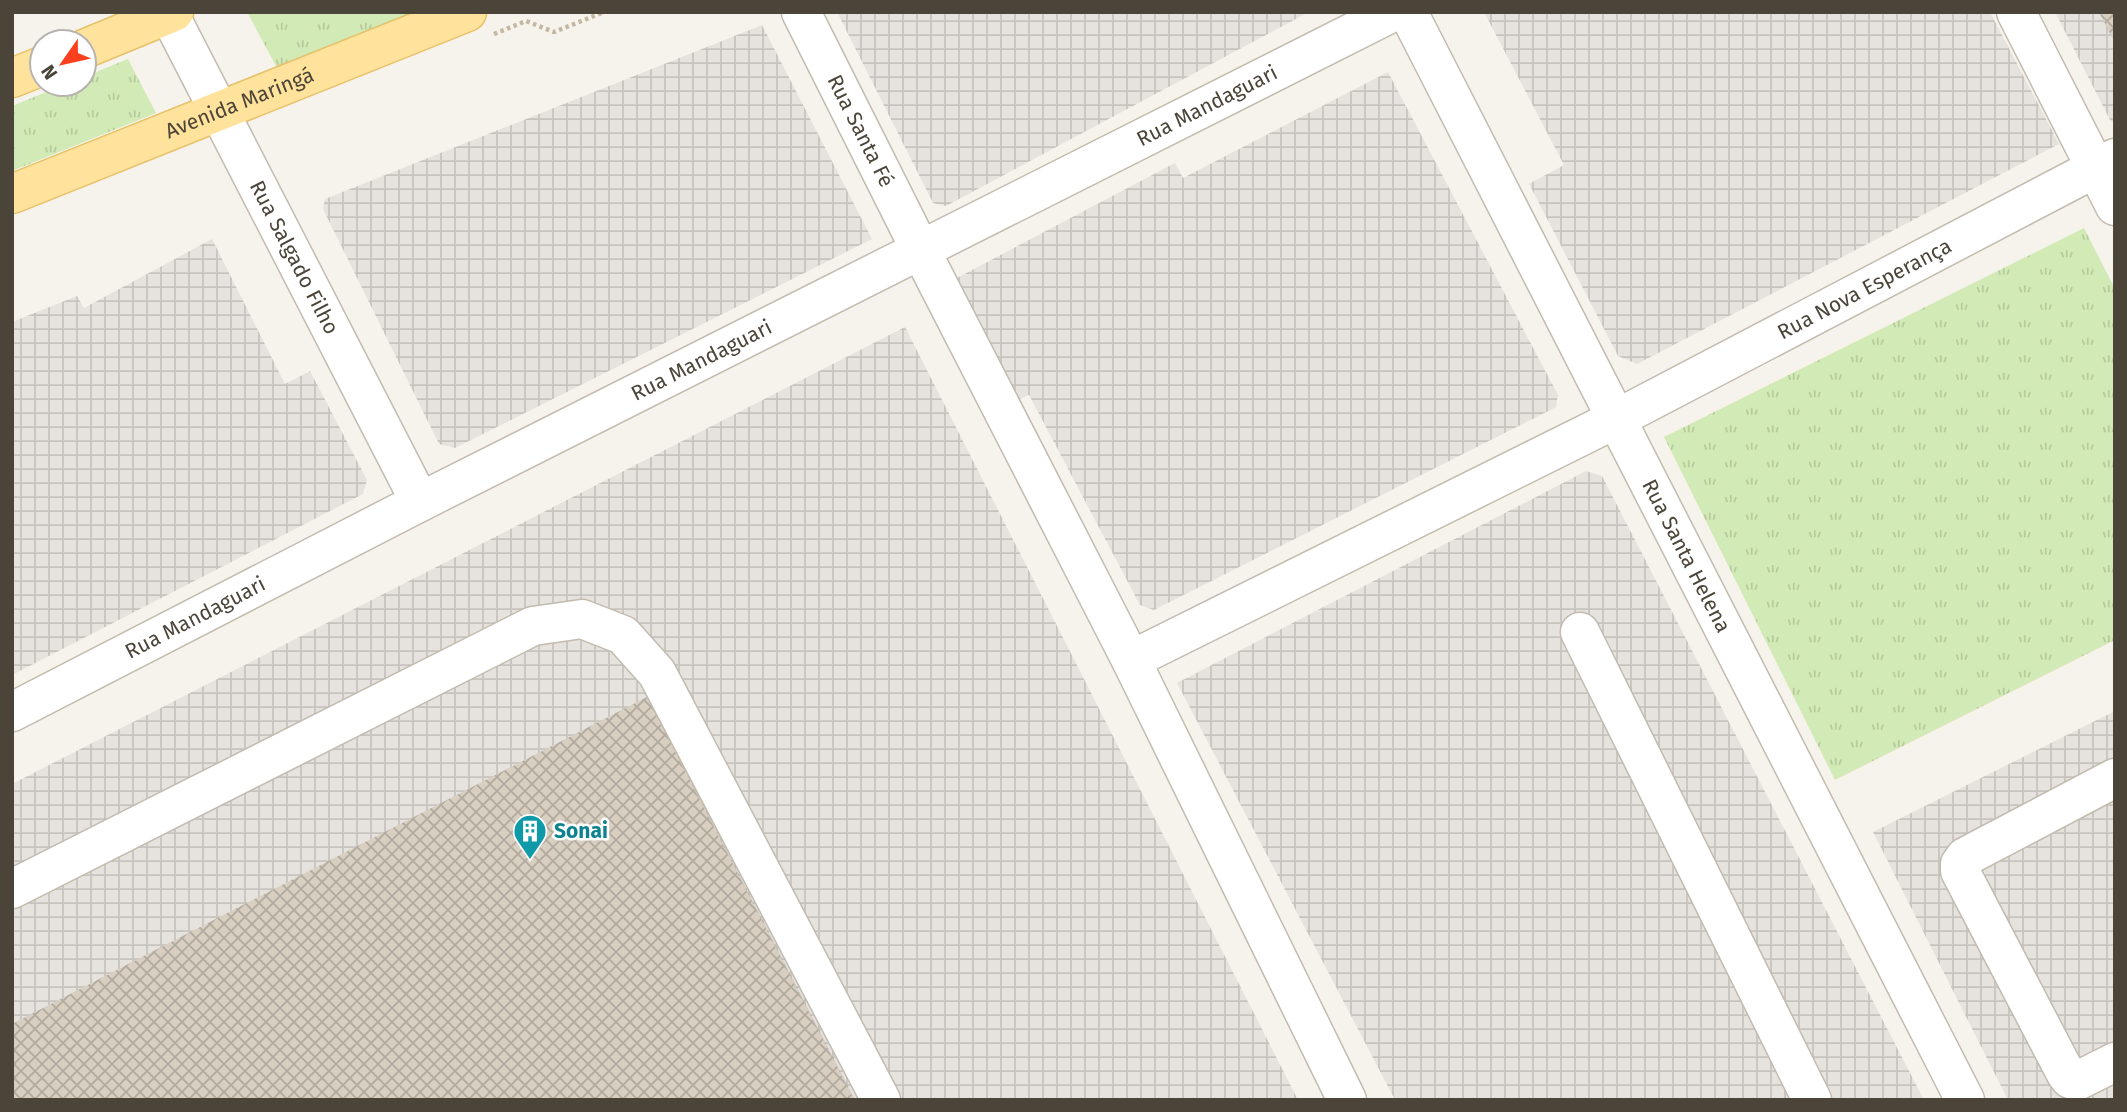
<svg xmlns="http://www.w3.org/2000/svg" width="2127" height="1112" font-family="'Fira Sans',sans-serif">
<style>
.industrial{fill:url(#industrial-grid)}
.grass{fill:url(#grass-tufts)}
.building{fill:url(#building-cross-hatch);filter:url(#shadow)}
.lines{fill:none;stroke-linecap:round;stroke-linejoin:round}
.minor-casing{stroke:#c2bbae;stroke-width:41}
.major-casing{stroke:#e6c16a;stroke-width:41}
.path{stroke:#c4b79f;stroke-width:4.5;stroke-dasharray:3.5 3.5;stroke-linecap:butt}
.minor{stroke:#fff;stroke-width:38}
.major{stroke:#ffe39c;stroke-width:38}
.labels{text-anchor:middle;stroke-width:5;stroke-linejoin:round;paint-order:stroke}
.street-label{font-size:21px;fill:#4b4439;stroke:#fff}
.culture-label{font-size:21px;font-weight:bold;fill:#0d838f;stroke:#fff;text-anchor:start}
</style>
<defs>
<pattern id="industrial-grid" width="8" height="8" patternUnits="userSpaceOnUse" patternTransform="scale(1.75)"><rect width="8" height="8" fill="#e6e2dd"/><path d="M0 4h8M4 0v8" fill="none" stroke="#c7c3be"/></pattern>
<pattern id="grass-tufts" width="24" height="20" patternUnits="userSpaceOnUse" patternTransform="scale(1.75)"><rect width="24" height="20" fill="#d2eab5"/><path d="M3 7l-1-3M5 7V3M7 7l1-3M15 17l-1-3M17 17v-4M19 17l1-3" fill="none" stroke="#b6ca9c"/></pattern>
<pattern id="building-cross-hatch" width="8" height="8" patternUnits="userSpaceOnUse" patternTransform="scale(1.75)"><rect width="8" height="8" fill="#d8cfc1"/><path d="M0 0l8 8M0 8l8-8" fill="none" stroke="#b1aa9e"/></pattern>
<filter id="shadow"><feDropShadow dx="4.5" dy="8" stdDeviation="0" flood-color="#0004"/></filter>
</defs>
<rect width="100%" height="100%" fill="#f6f3ec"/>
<path class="industrial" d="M 837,12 L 1309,12 L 946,206 L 933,203 Z
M 1484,12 L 1990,12 L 2059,144 L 1637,364 L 1618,356 L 1529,184 L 1564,165 Z
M 2055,12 L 2115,12 L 2115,120 L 2111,122 Z
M 762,25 L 872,239 L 455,448 L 439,444 L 323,209 L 325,199 Z
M 1388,72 L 1558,395 L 1556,407 L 1154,610 L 1140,605 L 1029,395 L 1018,400 L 955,279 L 1175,163 L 1183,178 Z
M 212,239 L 285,384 L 310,371 L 367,480 L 363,494 L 12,675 L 12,322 L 77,296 L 84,308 Z
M 905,327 L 1298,1100 L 12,1100 L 12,784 Z
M 1586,471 L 1602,476 L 1924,1100 L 1395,1100 L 1177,683 Z
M 2115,711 L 2115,1100 L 2008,1100 L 1873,832 Z"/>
<path class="grass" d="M 247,12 L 422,12 L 278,70 Z
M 128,59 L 156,113 L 12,171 L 12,106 L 66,84 L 84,84 L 84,77 Z
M 2084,228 L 2115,289 L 2115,640 L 1835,780 L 1664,437 Z"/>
<path class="building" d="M 2099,12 L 2115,12 L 2115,43 Z
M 647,697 L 854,1100 L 12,1100 L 12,1024 Z"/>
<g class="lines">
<defs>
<g id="minor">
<path id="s1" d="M 168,12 L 420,502"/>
<path id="s2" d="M 801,12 L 920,249 L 1131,660 L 1347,1100"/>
<path id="s3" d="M 1408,12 L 1965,1100"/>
<path d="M 2016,12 L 2115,206"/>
<path d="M 1580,632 L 1812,1100"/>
<path id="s4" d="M 1131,660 L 1616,419 L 2115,158"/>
<path id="s5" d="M 12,712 L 420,502 L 1393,12"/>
<path d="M 2115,778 L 1965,857 L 1960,864 L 1960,871 L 2066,1074 L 2070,1079 L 2077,1081 L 2115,1062"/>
<path d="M 12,889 L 533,626 L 582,619 L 623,635 L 657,673 L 881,1100"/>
</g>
<g id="major">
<path d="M 84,49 L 174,12"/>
<path d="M 12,78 L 42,66"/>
<path id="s6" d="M 12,194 L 467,12"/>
</g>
</defs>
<use href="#minor" class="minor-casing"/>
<use href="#major" class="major-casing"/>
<path class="path" d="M 494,34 L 526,21 L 554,32 L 604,12"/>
<use href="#minor" class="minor"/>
<use href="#major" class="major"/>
</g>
<defs>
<symbol id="building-pin" viewBox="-11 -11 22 30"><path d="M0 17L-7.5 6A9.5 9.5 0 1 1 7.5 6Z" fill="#0f9aa8" stroke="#fff"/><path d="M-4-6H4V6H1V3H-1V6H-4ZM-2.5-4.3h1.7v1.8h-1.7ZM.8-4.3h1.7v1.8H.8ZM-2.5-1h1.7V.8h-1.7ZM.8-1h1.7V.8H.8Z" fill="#fff"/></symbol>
</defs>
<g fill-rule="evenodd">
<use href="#building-pin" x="511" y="812" width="38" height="52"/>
</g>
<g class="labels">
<g class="street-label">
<text dy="7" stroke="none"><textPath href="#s6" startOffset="245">Avenida Maringá</textPath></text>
<text dy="7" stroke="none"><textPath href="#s5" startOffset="1340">Rua Mandaguari</textPath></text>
<text dy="7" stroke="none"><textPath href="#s2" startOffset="133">Rua Santa Fé</textPath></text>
<text dy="7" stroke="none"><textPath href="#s1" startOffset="276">Rua Salgado Filho</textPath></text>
<text dy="7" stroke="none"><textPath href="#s4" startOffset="822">Rua Nova Esperança</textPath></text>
<text dy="7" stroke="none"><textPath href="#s5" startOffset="774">Rua Mandaguari</textPath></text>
<text dy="7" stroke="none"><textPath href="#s3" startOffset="611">Rua Santa Helena</textPath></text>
<text dy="7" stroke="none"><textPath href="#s5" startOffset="206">Rua Mandaguari</textPath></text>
</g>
<g class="culture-label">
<text x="554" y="838">Sonai</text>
</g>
</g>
<rect width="2127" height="1112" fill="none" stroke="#4b4439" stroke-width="28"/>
<g transform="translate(63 63) rotate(236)"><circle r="33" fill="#ffffff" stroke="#b7b4b0" stroke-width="2"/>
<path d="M0-5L12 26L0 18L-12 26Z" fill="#fc3f1d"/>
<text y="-10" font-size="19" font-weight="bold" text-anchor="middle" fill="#4b4439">N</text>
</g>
</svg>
